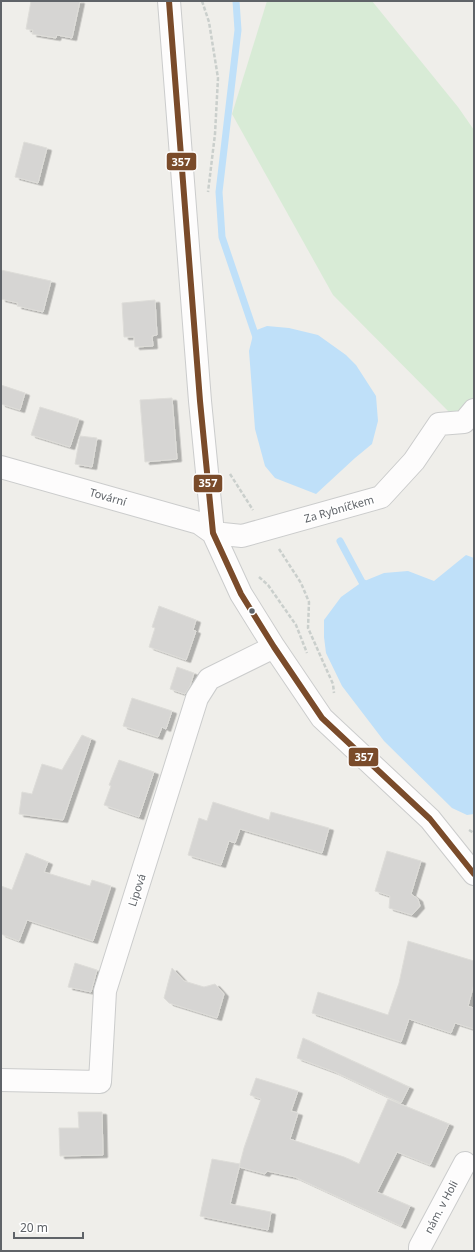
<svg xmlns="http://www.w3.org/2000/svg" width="475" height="1252" font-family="'Noto Sans',sans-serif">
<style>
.green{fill:#d8ebd6}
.water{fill:#bfe0f9}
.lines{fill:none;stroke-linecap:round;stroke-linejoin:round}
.stream{stroke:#bfe0f9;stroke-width:7}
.building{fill:#d6d5d3;stroke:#deddd9;filter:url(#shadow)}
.minor-casing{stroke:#cbcccc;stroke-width:24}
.path{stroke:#cacfcc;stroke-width:2.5;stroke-dasharray:4 2;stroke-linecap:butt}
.minor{stroke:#fdfcfc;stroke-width:22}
.bus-1-casing{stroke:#fff;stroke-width:9}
.bus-1{stroke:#7a4b2a;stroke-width:6}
.bus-dot{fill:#5f6368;stroke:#fff;stroke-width:1.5}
.labels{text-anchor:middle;stroke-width:3;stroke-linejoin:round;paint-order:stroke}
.street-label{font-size:11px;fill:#5f6368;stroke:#fff}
.line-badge{stroke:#fff;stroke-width:1.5}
.badge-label{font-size:11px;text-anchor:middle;font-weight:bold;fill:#fff}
</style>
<defs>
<filter id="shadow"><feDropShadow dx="4.5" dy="2.5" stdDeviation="0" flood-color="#0004"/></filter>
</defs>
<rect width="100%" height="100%" fill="#efeeea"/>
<path class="green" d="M 267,1 L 372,1 L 458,107 L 474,130 L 474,397 L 456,419 L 333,295 L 232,114 Z"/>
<path class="water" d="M 267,326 L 289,328 L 318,335 L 346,355 L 356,365 L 376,396 L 378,421 L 372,444 L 355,458 L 316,494 L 275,478 L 265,466 L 255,429 L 249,351 L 254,331 Z
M 466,555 L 474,558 L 474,814 L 467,815 L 452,808 L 384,741 L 342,686 L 326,653 L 324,637 L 324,620 L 341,597 L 362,582 L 384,573 L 408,571 L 434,581 Z"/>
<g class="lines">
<path class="stream" d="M 236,1 L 238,30 L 219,192 L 222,237 L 257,340
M 340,541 L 362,582 L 370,587"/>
</g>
<path class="building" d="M 31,1 L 80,1 L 72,38 L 57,35 L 56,38 L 32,34 L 33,30 L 26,29 Z
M 24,142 L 47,148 L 38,183 L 15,177 Z
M 1,270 L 51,281 L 43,312 L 17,306 L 18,303 L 1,299 Z
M 155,300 L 157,335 L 152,336 L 153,346 L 135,347 L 134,337 L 124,337 L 122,303 Z
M 1,385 L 25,393 L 20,410 L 1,404 Z
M 172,398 L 177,459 L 145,462 L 140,400 Z
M 40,407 L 79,419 L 70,447 L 31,435 Z
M 80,436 L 97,438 L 92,467 L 75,464 Z
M 159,606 L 196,620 L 193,630 L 196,631 L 186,660 L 149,647 L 155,628 L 152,627 Z
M 177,667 L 194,673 L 190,686 L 185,694 L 170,689 Z
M 132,698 L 172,711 L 166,729 L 162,727 L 158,737 L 123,726 Z
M 82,735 L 91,739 L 63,820 L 19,814 L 22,792 L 32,794 L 42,764 L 62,770 Z
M 119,760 L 154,772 L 139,817 L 104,805 L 111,786 L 109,785 Z
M 213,802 L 269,820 L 271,812 L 329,828 L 322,853 L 240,829 L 235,843 L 229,841 L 221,865 L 188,855 L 199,818 L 207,821 Z
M 387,851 L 421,861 L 411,894 L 418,899 L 420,906 L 412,915 L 389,908 L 390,896 L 375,891 Z
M 26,853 L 48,862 L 44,872 L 90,886 L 92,880 L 111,886 L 93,941 L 27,920 L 19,941 L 1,934 L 1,886 L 12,890 Z
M 408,941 L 474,961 L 474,984 L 468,1006 L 474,1008 L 474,1029 L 455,1023 L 451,1033 L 409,1019 L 401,1042 L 312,1013 L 318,992 L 388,1015 L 399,983 Z
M 75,963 L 97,970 L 91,992 L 68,987 Z
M 172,968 L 184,981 L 204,987 L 215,984 L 224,994 L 217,1018 L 169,1003 L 164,998 Z
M 303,1038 L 409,1087 L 401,1103 L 335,1072 L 297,1058 Z
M 256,1078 L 298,1091 L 291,1111 L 298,1113 L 290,1139 L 344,1157 L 359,1164 L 388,1099 L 449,1124 L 430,1165 L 397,1152 L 377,1192 L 410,1206 L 401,1226 L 295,1177 L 267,1171 L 265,1174 L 239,1167 L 244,1148 L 261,1099 L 250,1095 Z
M 78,1112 L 102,1112 L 103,1155 L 60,1156 L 59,1128 L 79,1128 Z
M 212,1159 L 240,1164 L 230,1204 L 271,1212 L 268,1230 L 200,1216 Z"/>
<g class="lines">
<defs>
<path id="minor" d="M 169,1 L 200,401 L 213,533 L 241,594 L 274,647 L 322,718 L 430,819 L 474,874
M 1,467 L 199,523 L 213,533
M 213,533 L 242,536 L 381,497 L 414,461 L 439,424 L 464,422 L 474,410
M 1,1080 L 100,1082 L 105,991 L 197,698 L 209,679 L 274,647
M 420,1251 L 420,1247 L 465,1163"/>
</defs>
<use href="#minor" class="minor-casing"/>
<path class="path" d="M 202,1 L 209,22 L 218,78 L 215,134 L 208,192
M 230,474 L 253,510
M 279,549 L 301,583 L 309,602 L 308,628 L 333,684 L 334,693
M 259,577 L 268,585 L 296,625 L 307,653
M 469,830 L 474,833"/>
<use href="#minor" class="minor"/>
<defs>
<path id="bus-1" d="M 169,1 L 200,401 L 213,533 L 241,594 L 274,647 L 322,718 L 430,819 L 474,874"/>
</defs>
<use href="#bus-1" class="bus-1-casing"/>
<use href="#bus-1" class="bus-1"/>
</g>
<circle class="bus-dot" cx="252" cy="611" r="3.5"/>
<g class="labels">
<g class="street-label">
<text transform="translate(108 497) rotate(16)" y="4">Tovární</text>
<text transform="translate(339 509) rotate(-16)" y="4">Za Rybníčkem</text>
<text transform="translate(137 890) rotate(-72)" y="4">Lipová</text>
<text transform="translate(441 1207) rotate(-62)" y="4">nám. v Holi</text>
</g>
</g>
<g class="line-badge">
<rect x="166" y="152" width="31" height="19" rx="4" fill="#7a4b2a"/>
<rect x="193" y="474" width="30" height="19" rx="4" fill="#7a4b2a"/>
<rect x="348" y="747" width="31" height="20" rx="4" fill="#7a4b2a"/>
</g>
<g class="badge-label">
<text x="181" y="166">357</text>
<text x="208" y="487">357</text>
<text x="364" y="761">357</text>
</g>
<rect width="475" height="1252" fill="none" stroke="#5f6368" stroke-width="4"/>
<path d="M14 1232v6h69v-6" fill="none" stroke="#5f6368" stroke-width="2"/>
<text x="20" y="1232" font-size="12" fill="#5f6368" stroke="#ffffff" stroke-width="3" paint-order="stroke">20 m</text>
</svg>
